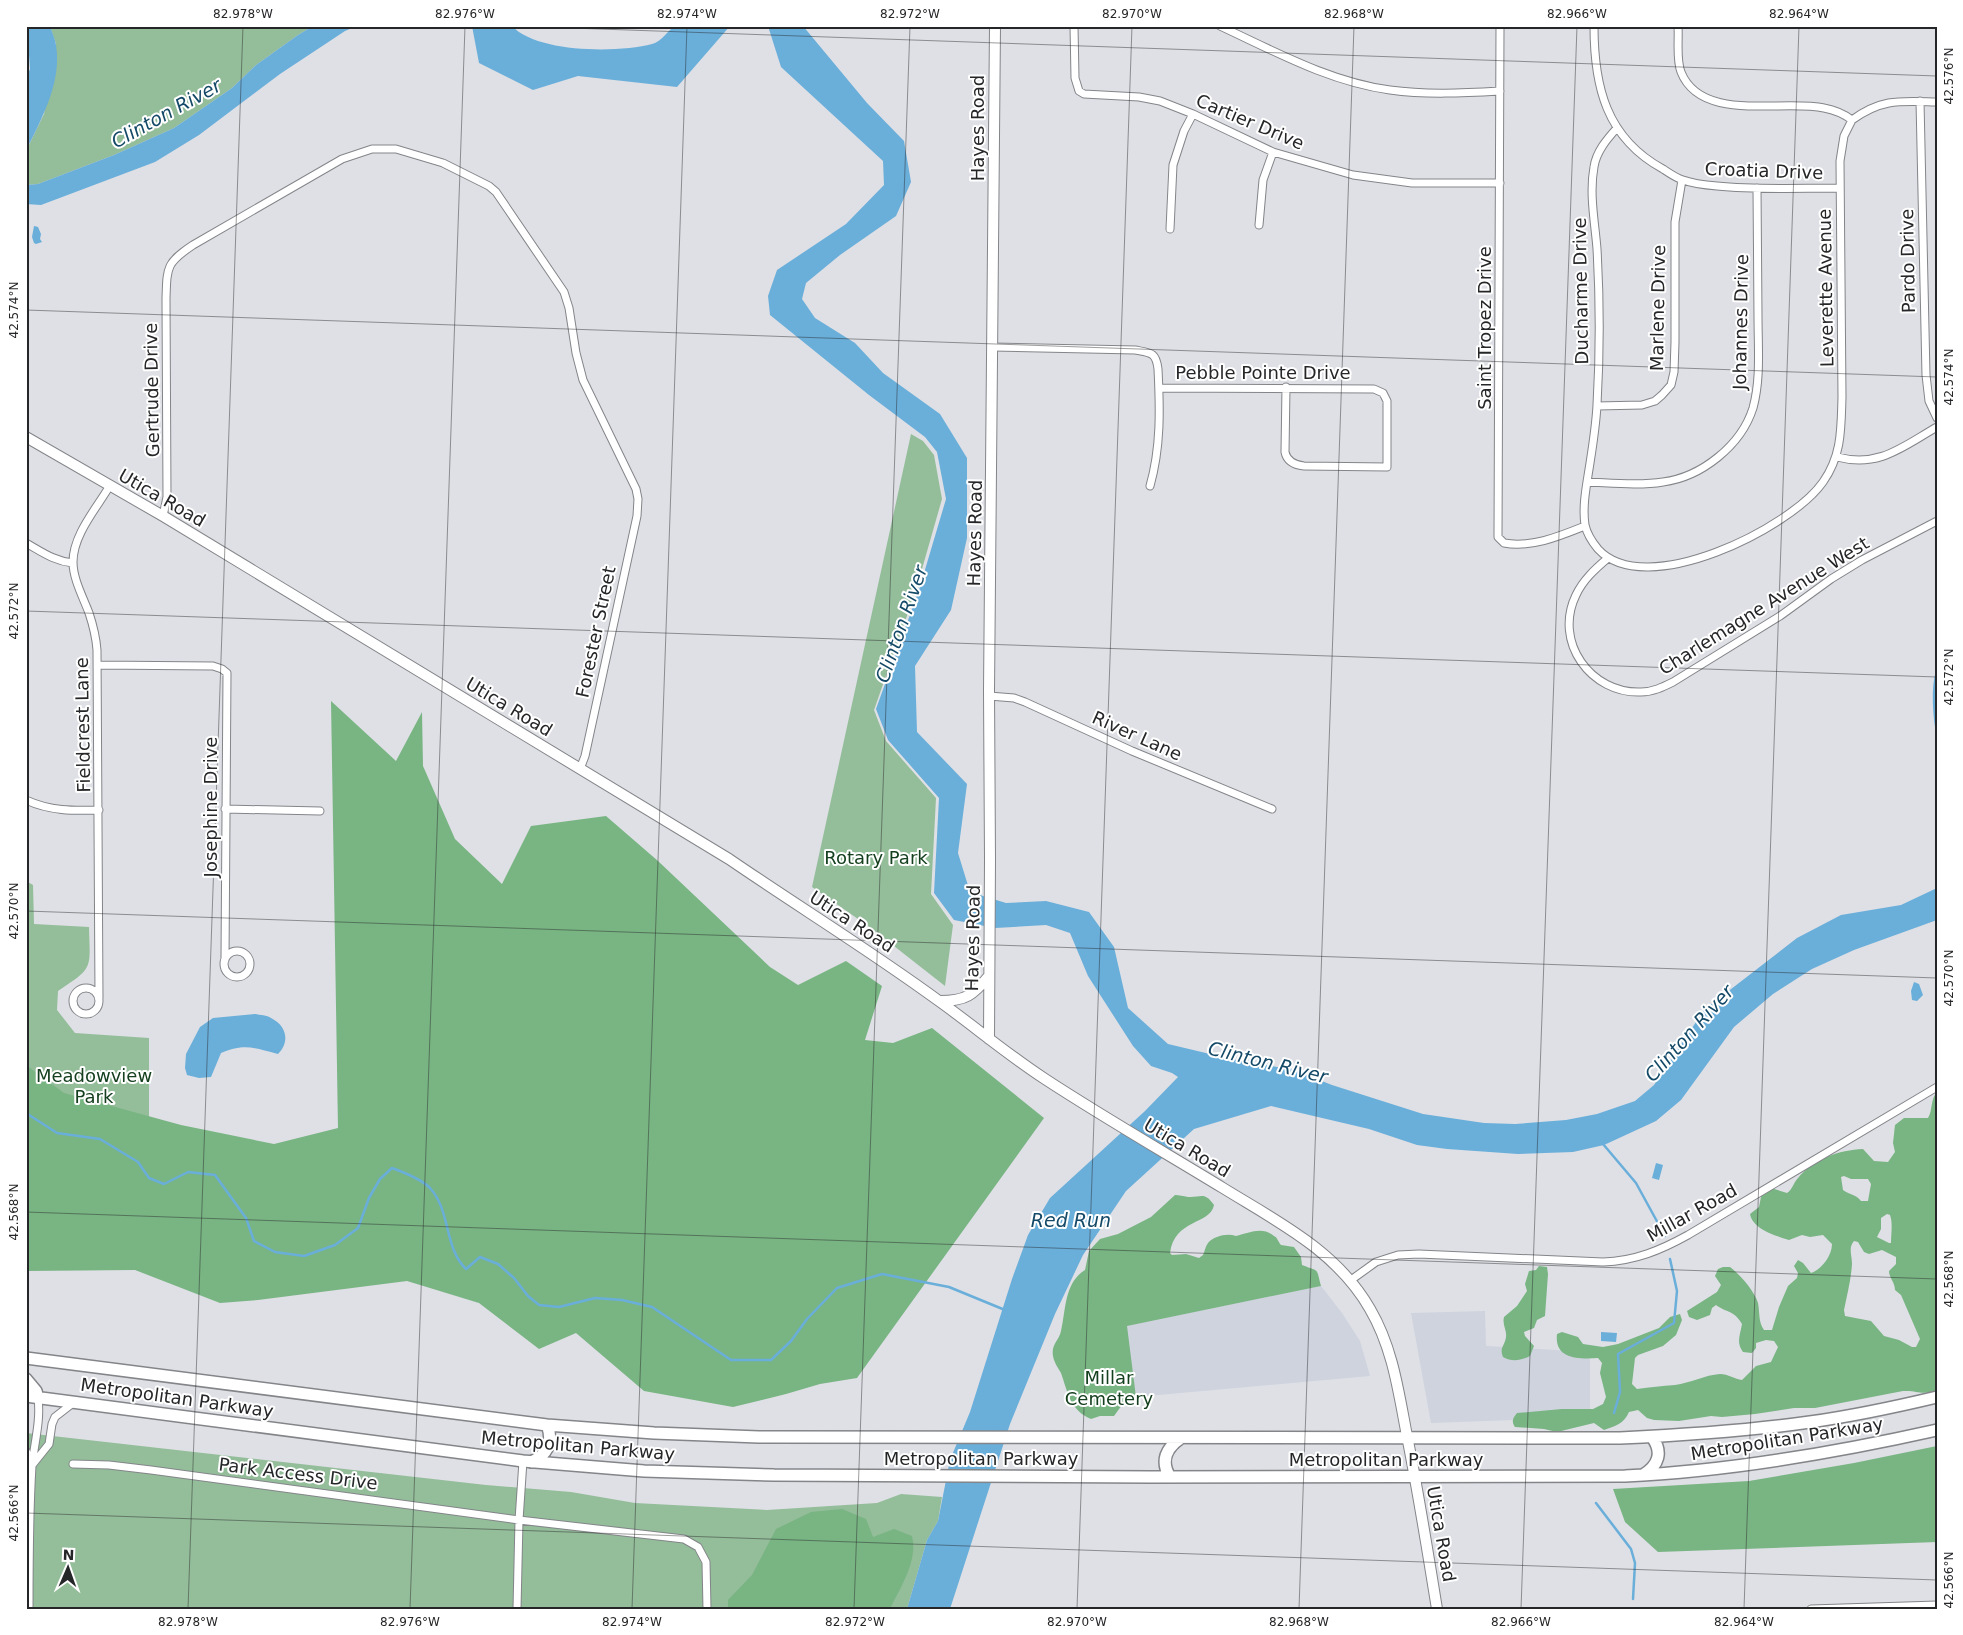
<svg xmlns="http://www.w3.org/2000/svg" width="1963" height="1635" font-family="'DejaVu Sans',sans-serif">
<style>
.built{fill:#ced3de}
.green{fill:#94bd9a}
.forest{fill:#79b483;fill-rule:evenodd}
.water{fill:#6aaeda}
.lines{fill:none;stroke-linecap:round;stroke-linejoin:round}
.stream{stroke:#6aaeda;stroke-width:2.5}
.street-casing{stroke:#838589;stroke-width:9}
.secondary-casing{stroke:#838589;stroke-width:12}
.primary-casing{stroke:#838589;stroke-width:14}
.street{stroke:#fff;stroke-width:7}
.secondary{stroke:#fff;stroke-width:10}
.primary{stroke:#fff;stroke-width:11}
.ticks{fill:none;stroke:#252628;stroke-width:1;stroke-opacity:0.45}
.labels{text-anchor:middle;stroke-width:4;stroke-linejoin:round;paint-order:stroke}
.street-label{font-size:18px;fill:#252628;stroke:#fff}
.park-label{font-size:18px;fill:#15401f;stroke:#fff}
.water-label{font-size:19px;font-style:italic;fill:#144967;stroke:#fff}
.neatline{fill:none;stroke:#252628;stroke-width:2}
.ticks-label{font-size:12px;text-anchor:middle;fill:#252628}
</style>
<rect width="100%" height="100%" fill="#dee0e5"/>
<path class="built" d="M 1321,1286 L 1342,1313 L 1360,1341 L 1370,1376 L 1136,1397 L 1126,1326 Z
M 1485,1311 L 1486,1346 L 1590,1352 L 1590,1417 L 1431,1423 L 1411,1313 Z"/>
<path class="green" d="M 50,26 L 313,26 L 298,35 L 256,65 L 232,88 L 174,128 L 114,155 L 38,184 L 26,185 L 26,151 L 44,114 L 56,44 Z
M 911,434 L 923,441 L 934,455 L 942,499 L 916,590 L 874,710 L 886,741 L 936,798 L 931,894 L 953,925 L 945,986 L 871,928 L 812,887 Z
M 26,881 L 33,885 L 34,924 L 89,927 C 90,970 94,967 58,991 L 57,1010 L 75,1033 L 149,1038 L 149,1178 L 26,1113 Z
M 26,1433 L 486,1485 L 571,1492 L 635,1503 L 767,1510 L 877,1503 L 901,1494 L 942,1497 L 938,1521 L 927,1540 L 907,1609 L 26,1609 Z"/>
<path class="forest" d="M 331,701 L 396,761 L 422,712 L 423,766 L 455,839 L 502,884 L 531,826 L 606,816 L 658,861 L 770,967 L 798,985 L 846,961 L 882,986 L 865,1040 L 893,1043 L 932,1028 L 1044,1118 L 857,1378 L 820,1384 L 786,1394 L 733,1407 L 644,1391 L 576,1333 L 539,1349 L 479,1303 L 407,1281 L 258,1300 L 220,1303 L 135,1270 L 26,1271 L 26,1065 L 64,1093 L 181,1125 L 274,1144 L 338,1128 Z
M 1937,1092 L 1937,1390 C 1921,1396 1918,1390 1903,1391 L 1815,1408 L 1794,1408 L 1755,1414 L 1722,1417 L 1711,1416 L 1679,1421 L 1654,1420 L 1647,1418 L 1638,1410 L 1629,1412 C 1624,1424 1615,1426 1604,1430 L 1594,1423 L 1557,1432 L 1544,1429 L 1515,1427 C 1511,1421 1513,1418 1517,1413 L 1562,1409 L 1593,1409 L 1603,1404 L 1606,1397 L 1600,1373 L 1602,1363 L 1598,1358 C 1580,1359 1554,1360 1557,1334 L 1562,1332 L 1578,1337 L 1583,1344 L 1603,1347 L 1618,1344 L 1659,1328 L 1670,1317 L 1680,1314 L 1682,1320 L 1676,1335 L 1663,1346 L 1638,1355 L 1635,1358 L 1632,1384 L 1637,1389 C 1650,1387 1662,1386 1675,1385 C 1690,1383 1705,1375 1720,1374 C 1728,1374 1735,1379 1742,1380 L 1756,1366 L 1771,1362 L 1778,1347 L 1774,1341 L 1766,1340 L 1756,1343 L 1756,1348 L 1752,1353 L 1743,1352 C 1736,1342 1740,1336 1742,1324 C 1734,1310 1727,1313 1716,1305 L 1712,1308 L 1710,1315 L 1697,1320 L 1689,1317 L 1687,1311 L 1717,1292 L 1721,1285 L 1715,1276 L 1718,1269 L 1723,1267 L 1730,1267 C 1740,1275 1754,1290 1758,1303 C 1760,1313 1758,1321 1764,1330 L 1772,1330 L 1779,1307 L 1788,1286 L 1797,1278 L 1798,1273 L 1794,1266 L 1798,1260 L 1803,1263 L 1811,1273 C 1821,1270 1832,1256 1832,1244 L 1823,1235 L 1810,1237 L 1802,1235 L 1789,1240 C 1777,1236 1753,1230 1750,1214 L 1759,1207 L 1762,1192 L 1771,1188 L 1787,1193 C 1793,1189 1793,1183 1798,1178 C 1814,1159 1839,1150 1863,1149 L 1874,1161 L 1888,1162 L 1895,1152 L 1893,1143 L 1895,1125 L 1904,1118 L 1928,1118 C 1933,1110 1930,1100 1937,1092 ZM 1844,1176 L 1851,1179 L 1868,1179 L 1871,1184 L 1868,1201 L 1861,1201 C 1856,1194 1849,1195 1843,1190 L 1841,1177 ZM 1887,1214 L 1890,1215 C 1893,1223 1891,1234 1891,1243 L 1889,1243 L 1877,1237 L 1881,1229 L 1881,1218 ZM 1854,1241 L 1858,1242 L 1864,1252 L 1869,1254 L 1882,1250 L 1896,1257 L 1896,1264 L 1889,1271 C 1889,1278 1895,1282 1895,1290 L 1901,1295 L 1920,1339 L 1916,1347 L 1912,1347 L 1899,1340 L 1884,1336 L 1871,1321 L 1845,1316 L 1844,1310 C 1847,1295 1851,1280 1852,1264 C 1852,1255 1848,1248 1854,1241 Z
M 1175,1195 C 1179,1195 1183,1196 1188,1197 C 1201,1198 1204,1191 1214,1205 C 1210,1225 1174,1219 1170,1253 L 1172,1255 L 1186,1254 L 1199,1258 L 1203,1255 C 1205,1251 1205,1247 1208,1243 C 1214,1236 1227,1233 1236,1236 C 1249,1233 1262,1226 1274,1236 C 1278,1238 1278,1242 1281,1245 L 1294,1247 L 1301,1257 L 1302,1265 C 1320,1272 1316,1267 1321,1286 L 1127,1326 L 1136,1397 L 1122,1405 L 1114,1416 L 1100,1416 L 1091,1419 C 1070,1410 1068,1393 1061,1373 C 1058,1368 1054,1362 1053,1356 C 1051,1344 1059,1341 1061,1331 C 1066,1310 1064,1283 1085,1270 L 1089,1251 L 1100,1239 L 1118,1234 L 1151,1217 Z
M 1539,1266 L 1547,1267 L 1548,1274 L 1545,1316 L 1537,1320 L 1534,1328 L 1524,1332 L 1525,1336 L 1534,1346 L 1530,1356 C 1520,1361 1512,1362 1503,1357 C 1499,1347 1505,1346 1506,1337 C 1507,1330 1502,1325 1504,1317 L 1517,1306 L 1527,1291 L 1525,1284 L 1529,1271 L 1536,1270 Z
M 1937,1446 L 1937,1542 L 1658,1552 L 1625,1522 L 1613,1489 L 1749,1481 L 1854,1463 Z
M 842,1509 L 866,1519 L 873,1537 L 894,1529 L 912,1536 C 918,1561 901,1586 890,1609 L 728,1609 L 728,1600 L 752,1575 L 776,1529 L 811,1512 Z"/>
<path class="water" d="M 27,26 L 50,26 C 52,32 55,39 56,45 C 62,82 42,118 26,151 L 26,79 L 30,69 Z
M 313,26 L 357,26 L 345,31 L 280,74 L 199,135 L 155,162 L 41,205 L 26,204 L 26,185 L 38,184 L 114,155 L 174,128 L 232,88 L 256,65 L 298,35 Z
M 472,26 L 512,26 C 537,53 618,53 652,44 C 662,42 668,29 676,26 C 683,24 720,26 730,26 L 677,87 L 578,76 L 533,90 L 479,63 Z
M 768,26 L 803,26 L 867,103 L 904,141 L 911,182 L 896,216 L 840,255 L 806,283 L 802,299 L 815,318 L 855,343 L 883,373 L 940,414 L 967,458 L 967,538 L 951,610 L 915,666 L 917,732 L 967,784 L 958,853 L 970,892 L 1006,903 L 1046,901 L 1089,912 L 1114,947 L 1128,1008 L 1168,1044 L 1231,1059 L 1294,1070 L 1332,1085 L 1423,1114 L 1484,1123 L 1515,1124 L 1566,1120 L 1597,1114 L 1635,1101 L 1654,1085 L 1704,1010 L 1797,938 L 1841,915 L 1901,905 L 1937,888 L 1937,920 L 1854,950 L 1812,969 L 1773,994 L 1734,1027 L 1681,1100 L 1656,1121 L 1604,1145 L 1573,1152 L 1518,1154 L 1447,1149 L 1417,1145 L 1369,1129 L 1271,1106 L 1194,1129 L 1126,1191 L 1083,1255 L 1055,1314 L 1010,1424 L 950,1609 L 907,1609 L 927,1540 L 938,1521 L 950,1460 L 970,1412 L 1012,1279 L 1028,1235 L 1050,1198 L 1145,1111 L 1178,1077 L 1172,1073 L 1151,1066 L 1133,1046 L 1088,976 L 1070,933 L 1046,925 L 995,928 L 954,920 L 934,893 L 939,798 L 888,740 L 876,709 L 919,590 L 946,499 L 937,452 L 925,437 L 869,395 L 770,315 L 768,296 L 777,270 L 846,224 L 884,185 L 883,161 L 781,67 Z
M 34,226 L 38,227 L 41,234 L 40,239 L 42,242 L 36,244 L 34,243 L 32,237 Z
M 1937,668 L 1937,738 C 1933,720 1930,686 1937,668 Z
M 1914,982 L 1919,984 L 1923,995 L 1917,1001 L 1912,1000 L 1911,991 Z
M 255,1014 C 260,1015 267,1015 271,1018 C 287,1026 290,1042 278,1054 C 253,1048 246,1043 221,1053 L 211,1077 L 199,1078 L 187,1075 L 185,1068 L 186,1054 L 200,1027 L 213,1018 Z
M 1656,1163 L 1663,1165 L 1659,1180 L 1652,1178 Z
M 1601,1332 L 1617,1333 L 1616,1342 L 1601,1341 Z"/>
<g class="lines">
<path class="stream" d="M 26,1113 L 57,1133 L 100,1139 L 138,1162 L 149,1178 L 164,1184 L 188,1172 L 215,1175 L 246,1218 L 254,1241 L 275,1252 L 304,1256 L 335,1245 L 358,1228 L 369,1198 L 380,1179 L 392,1168 C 403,1172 422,1180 430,1188 C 451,1211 444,1248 466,1269 L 480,1257 L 498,1264 L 514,1278 L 528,1296 L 539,1305 L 559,1307 L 595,1298 L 622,1300 L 652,1307 L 731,1360 L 771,1360 L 791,1341 L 807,1319 L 837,1288 L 882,1274 L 949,1287 L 1005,1310
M 1603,1144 L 1636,1183 L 1665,1236
M 1614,1413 L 1620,1392 L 1618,1354 L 1674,1323 L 1677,1291 L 1670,1259
M 1596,1503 L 1631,1549 L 1635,1563 L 1633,1599"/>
<defs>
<path id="street" d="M 1074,26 L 1075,78 L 1079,91 L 1084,94 L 1139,97 L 1160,101 L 1193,114 L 1273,152 L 1353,175 L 1412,183 L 1500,183
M 1220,26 C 1274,51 1330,82 1390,90 C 1426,95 1464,93 1500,91
M 1500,26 L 1498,537 L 1504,543 C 1532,548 1560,536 1585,526
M 1594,26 C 1594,86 1606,138 1663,169 C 1669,173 1676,178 1683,180 C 1694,184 1705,185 1717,186 C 1757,190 1798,188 1839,188
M 1678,26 C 1679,40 1676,59 1681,72 C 1701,123 1783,99 1824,108 C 1835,110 1844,114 1852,120 C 1882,98 1901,101 1937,102
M 1920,101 L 1926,375 L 1929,401 L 1937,418
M 1617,128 C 1607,139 1596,152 1594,167 C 1589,194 1595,223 1597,249 C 1600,301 1600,353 1597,405 C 1596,424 1593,444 1590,463 C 1587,483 1582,505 1585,525 C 1587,534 1593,543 1598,549 C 1645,601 1791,528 1823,482 C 1842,455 1841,429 1842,397 L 1840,161 L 1844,136 L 1852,120
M 1259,225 L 1263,180 L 1273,152
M 1170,229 L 1173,165 L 1184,131 L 1193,114
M 993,347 L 1135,350 C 1151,353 1156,352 1158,369 C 1160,409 1161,447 1150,486
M 1159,388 L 1374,389 L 1383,393 L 1387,401 L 1387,467 L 1304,466 C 1295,465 1287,462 1285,452 L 1286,387
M 1597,406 L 1642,405 L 1655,401 L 1662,395 L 1671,385 L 1674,372 L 1675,342 L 1675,222 L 1682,180
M 1837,457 C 1879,468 1902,447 1937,427
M 1587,482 C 1612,483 1639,486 1663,482 C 1701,477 1741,446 1753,408 C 1761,379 1758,347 1758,317 C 1758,274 1757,231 1757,188
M 163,516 L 167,497 L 166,299 C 167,267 166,263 193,245 L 342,159 L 372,149 L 396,149 L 443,163 L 489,186 L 496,192 L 564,292 L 569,308 L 576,353 L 583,380 L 636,489 L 638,499 L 637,516 L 585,756 L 580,769
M 26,543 C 42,552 54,561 73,563
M 1608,558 C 1595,569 1583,580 1576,595 C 1553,642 1591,694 1641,692 C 1653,692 1663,687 1673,682 L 1780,616 L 1831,579 L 1862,560 L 1937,521
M 98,665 L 213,666 L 222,669 L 227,673 L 225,960
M 989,696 L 1014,698 L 1025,702 L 1132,751 L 1272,809
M 26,800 C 50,811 73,811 99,810
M 225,809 L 320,811
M224 964a13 13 0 1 1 26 0a13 13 0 1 1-26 0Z
M73 1001a13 13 0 1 1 26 0a13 13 0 1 1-26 0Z
M 99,998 L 97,650 C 96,637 93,625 89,613 C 83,597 73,579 73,562 C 73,535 96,509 109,487
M 1351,1280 L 1376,1262 L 1398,1255 L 1419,1254 L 1603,1262 C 1635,1261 1661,1250 1688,1235 L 1937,1087
M 26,1451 L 32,1464
M 33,1464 L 49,1444 L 52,1424 L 55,1417 L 73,1403
M 73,1464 L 109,1465 L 151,1470 L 519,1520 L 684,1539 L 698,1547 L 706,1562 L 707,1609
M 29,1609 C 29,1561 29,1514 32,1466 C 34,1444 41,1421 38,1398
M 517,1609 L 519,1520 L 523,1461
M 1811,1609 L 1937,1605"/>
<path id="secondary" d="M 26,437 L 163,516 L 729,859 C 799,907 871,951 939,1001 C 974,1026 1008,1055 1045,1079 C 1103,1117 1164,1152 1223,1188 C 1278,1222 1337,1251 1370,1309 C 1394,1350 1399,1396 1408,1441 C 1419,1497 1428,1553 1437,1609
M 940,1001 C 966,1001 973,995 989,976
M 989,1039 L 990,859 L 989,691 L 995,26"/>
<path id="primary" d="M 26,1358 L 547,1425 L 654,1433 L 759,1437 L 1620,1438 C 1683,1435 1747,1431 1810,1422 C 1852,1416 1895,1407 1937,1397
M 26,1379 L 36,1391 L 38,1398
M 26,1396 L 523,1461 L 644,1471 L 774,1475 L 1151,1477 L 1625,1476 C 1731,1471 1834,1453 1937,1430
M 531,1462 C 547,1455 554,1443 547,1425
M 1643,1475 C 1659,1465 1663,1452 1652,1437
M 1170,1477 C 1160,1461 1166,1448 1181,1438"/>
</defs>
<use href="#street" class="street-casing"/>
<use href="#secondary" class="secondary-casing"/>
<use href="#primary" class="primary-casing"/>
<use href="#street" class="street"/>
<use href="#secondary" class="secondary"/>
<use href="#primary" class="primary"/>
</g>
<path class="ticks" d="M 514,26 L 1937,76M 26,310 L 1937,377M 26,611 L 1937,677M 26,911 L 1937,978M 26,1212 L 1937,1279M 26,1513 L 1937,1580M 188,1609 L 243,26M 410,1609 L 465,26M 632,1609 L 687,26M 854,1609 L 910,26M 1077,1609 L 1132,26M 1299,1609 L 1354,26M 1521,1609 L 1577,26M 1744,1609 L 1799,26"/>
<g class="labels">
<g class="street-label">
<text transform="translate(1250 122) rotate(23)" y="6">Cartier Drive</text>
<text transform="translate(978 128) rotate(-90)" y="6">Hayes Road</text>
<text transform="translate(1764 171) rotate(2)" y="6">Croatia Drive</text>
<text transform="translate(1908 261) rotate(-91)" y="6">Pardo Drive</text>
<text transform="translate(1826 288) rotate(-91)" y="6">Leverette Avenue</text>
<text transform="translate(1581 291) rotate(-91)" y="6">Ducharme Drive</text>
<text transform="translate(1658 308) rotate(-89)" y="6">Marlene Drive</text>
<text transform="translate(1741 322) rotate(-89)" y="6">Johannes Drive</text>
<text transform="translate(1485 328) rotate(-90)" y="6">Saint Tropez Drive</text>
<text x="1263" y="379">Pebble Pointe Drive</text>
<text transform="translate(152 390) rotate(-91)" y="6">Gertrude Drive</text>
<text transform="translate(162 498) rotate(30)" y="6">Utica Road</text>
<text transform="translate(975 533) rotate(-89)" y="6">Hayes Road</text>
<text transform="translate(1764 606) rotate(-32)" y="6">Charlemagne Avenue West</text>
<text transform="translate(596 632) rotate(-78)" y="6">Forester Street</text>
<text transform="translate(509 707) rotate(31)" y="6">Utica Road</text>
<text transform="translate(83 725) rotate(-91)" y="6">Fieldcrest Lane</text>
<text transform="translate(1137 736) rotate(24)" y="6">River Lane</text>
<text transform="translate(211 807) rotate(-90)" y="6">Josephine Drive</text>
<text transform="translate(852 922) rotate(33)" y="6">Utica Road</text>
<text transform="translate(973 938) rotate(-89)" y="6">Hayes Road</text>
<text transform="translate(1187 1148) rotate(31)" y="6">Utica Road</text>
<text transform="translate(1692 1213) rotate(-29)" y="6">Millar Road</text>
<text transform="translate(177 1398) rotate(8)" y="6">Metropolitan Parkway</text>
<text transform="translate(1787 1439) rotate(-9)" y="6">Metropolitan Parkway</text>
<text transform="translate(578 1446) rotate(5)" y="6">Metropolitan Parkway</text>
<text x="981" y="1465">Metropolitan Parkway</text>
<text x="1386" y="1466">Metropolitan Parkway</text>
<text transform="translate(298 1474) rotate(7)" y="6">Park Access Drive</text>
<text transform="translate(1441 1534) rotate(80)" y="6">Utica Road</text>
</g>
<g class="park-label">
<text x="876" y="864">Rotary Park</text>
<text x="94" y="1082">Meadowview<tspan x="94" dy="21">Park</tspan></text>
<text x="1109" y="1384">Millar<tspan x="1109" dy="21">Cemetery</tspan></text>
</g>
<g class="water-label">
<text transform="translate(166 113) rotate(-29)" y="7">Clinton River</text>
<text transform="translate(901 624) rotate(-71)" y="7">Clinton River</text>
<text transform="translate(1689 1033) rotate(-48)" y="7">Clinton River</text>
<text transform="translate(1268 1062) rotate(14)" y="7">Clinton River</text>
<text x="1071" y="1227">Red Run</text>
</g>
</g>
<rect width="1963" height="1635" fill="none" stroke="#ffffff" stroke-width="55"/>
<g transform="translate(68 1568) rotate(2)" stroke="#ffffff" stroke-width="4" paint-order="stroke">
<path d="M0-4L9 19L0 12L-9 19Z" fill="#252628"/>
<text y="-8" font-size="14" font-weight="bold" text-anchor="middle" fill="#252628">N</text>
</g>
<rect x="28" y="28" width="1908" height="1580" class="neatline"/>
<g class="ticks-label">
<text x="243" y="18">82.978°W</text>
<text x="465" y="18">82.976°W</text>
<text x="687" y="18">82.974°W</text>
<text x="910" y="18">82.972°W</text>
<text x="1132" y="18">82.970°W</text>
<text x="1354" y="18">82.968°W</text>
<text x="1577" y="18">82.966°W</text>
<text x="1799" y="18">82.964°W</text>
<text transform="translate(1949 76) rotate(-90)" y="4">42.576°N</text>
<text transform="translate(14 310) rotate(-90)" y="4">42.574°N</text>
<text transform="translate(1949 377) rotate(-90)" y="4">42.574°N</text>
<text transform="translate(14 611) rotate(-90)" y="4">42.572°N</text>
<text transform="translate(1949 677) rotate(-90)" y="4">42.572°N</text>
<text transform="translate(14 911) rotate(-90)" y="4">42.570°N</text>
<text transform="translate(1949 978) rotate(-90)" y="4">42.570°N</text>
<text transform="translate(14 1212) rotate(-90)" y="4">42.568°N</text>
<text transform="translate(1949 1279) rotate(-90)" y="4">42.568°N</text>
<text transform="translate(14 1513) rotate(-90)" y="4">42.566°N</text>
<text transform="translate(1949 1580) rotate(-90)" y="4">42.566°N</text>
<text x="188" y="1626">82.978°W</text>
<text x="410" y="1626">82.976°W</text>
<text x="632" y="1626">82.974°W</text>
<text x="855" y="1626">82.972°W</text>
<text x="1077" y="1626">82.970°W</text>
<text x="1299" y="1626">82.968°W</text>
<text x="1521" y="1626">82.966°W</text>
<text x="1744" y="1626">82.964°W</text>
</g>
</svg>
